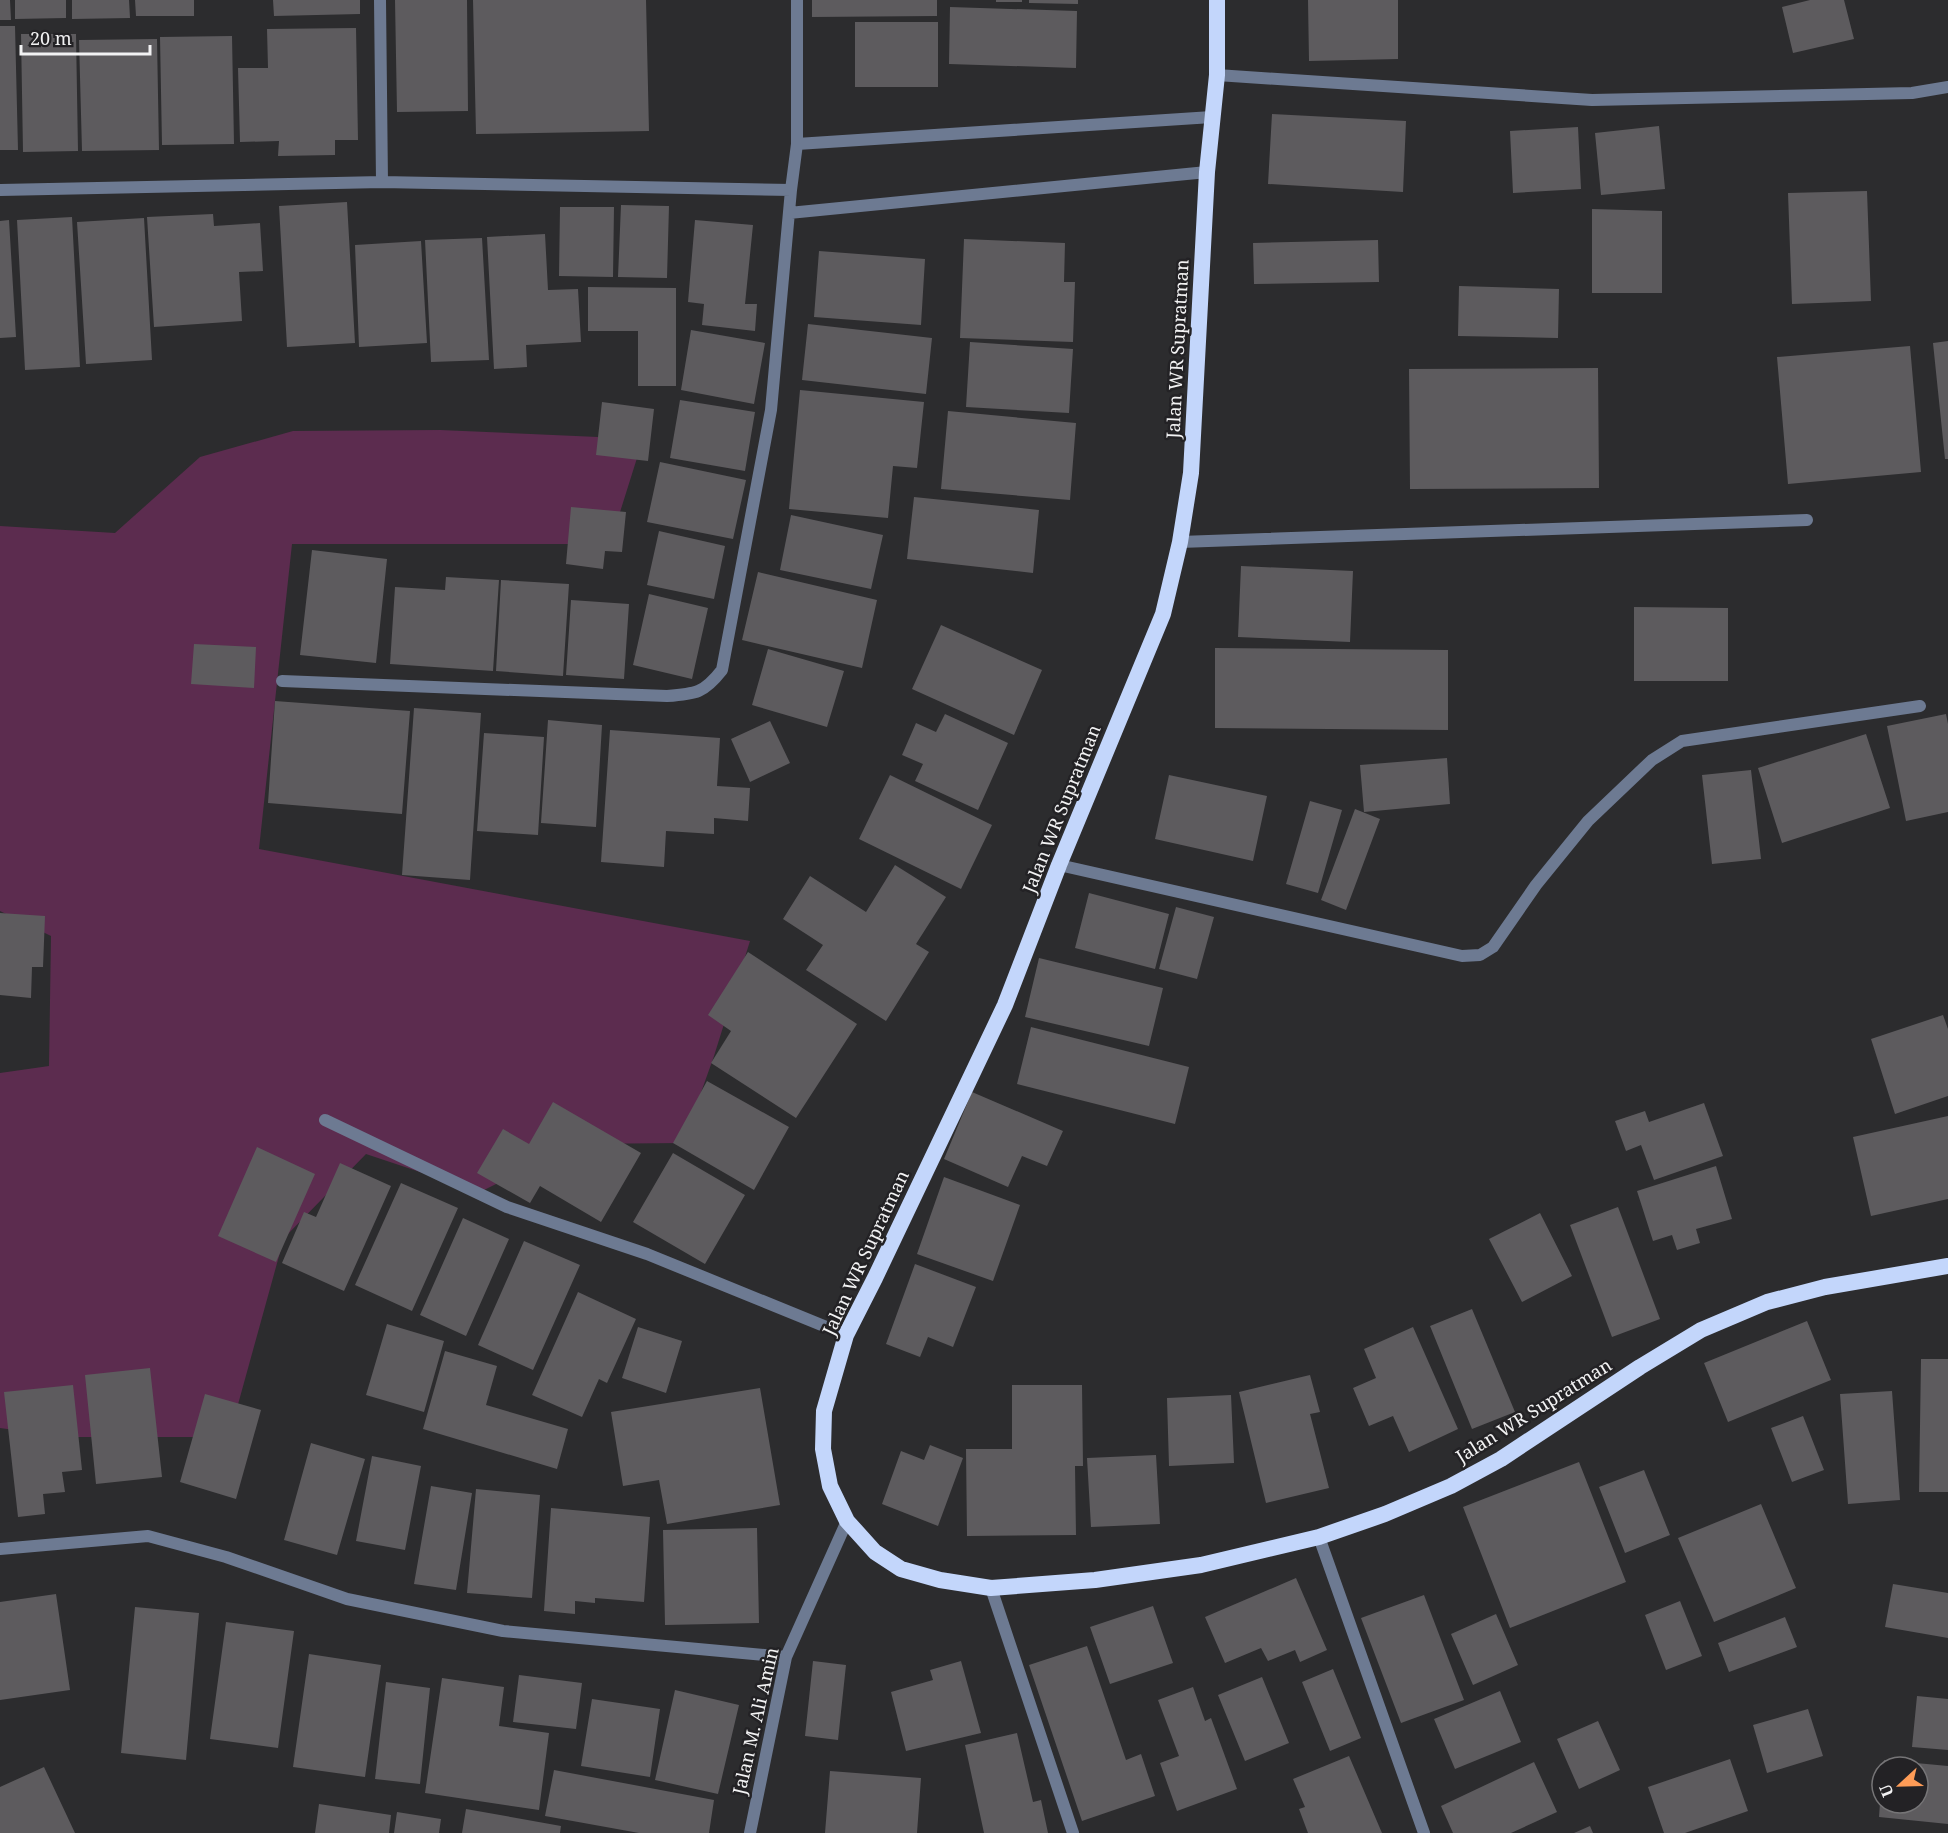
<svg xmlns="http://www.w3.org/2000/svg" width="1948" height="1833" font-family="'Noto Serif',serif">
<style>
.green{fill:#5c2c4f}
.building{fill:#5d5b5e}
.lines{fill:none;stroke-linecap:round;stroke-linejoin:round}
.minor{stroke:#6d7a92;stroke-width:12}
.trunk{stroke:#c3d6fb;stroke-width:16}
.labels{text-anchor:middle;stroke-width:5;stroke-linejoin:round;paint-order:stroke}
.street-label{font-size:18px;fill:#f2f2f3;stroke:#232225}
</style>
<rect width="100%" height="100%" fill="#2c2c2e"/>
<path class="green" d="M 440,430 L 643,439 L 610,544 L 292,544 L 259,849 L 750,941 L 714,1056 L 683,1143 L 576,1144 L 480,1192 L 366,1154 L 284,1238 L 229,1437 L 64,1437 L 0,1428 L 0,1073 L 49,1066 L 51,936 L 0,911 L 0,526 L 115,533 L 200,457 L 293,431 Z"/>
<path class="building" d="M 0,0 L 10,0 L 11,20 L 0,20 Z
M 15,0 L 66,0 L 66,18 L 15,19 Z
M 72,0 L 129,0 L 130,18 L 72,19 Z
M 135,0 L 194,0 L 194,16 L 136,16 Z
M 273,0 L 360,0 L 360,14 L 274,16 Z
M 395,0 L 467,0 L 468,111 L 397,112 Z
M 473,0 L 646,0 L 649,131 L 476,134 Z
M 812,0 L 937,0 L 937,16 L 812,17 Z
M 996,0 L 1022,0 L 1022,2 L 996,2 Z
M 1029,0 L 1078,0 L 1078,4 L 1029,3 Z
M 1308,0 L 1398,0 L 1398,59 L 1309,61 Z
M 1810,0 L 1844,0 L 1854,39 L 1793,53 L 1782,7 Z
M 950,7 L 1077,11 L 1076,68 L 949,64 Z
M 855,22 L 938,22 L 938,87 L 855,87 Z
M 0,26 L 15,26 L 18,150 L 0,150 Z
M 356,28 L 358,140 L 335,140 L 335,155 L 278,156 L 279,141 L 240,142 L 238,68 L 268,68 L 267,29 Z
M 21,34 L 76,34 L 78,151 L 23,152 Z
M 232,36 L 234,144 L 162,145 L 160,37 Z
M 157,39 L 159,150 L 82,151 L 79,40 Z
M 1272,114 L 1406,121 L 1403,192 L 1268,184 Z
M 1659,126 L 1665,189 L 1601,195 L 1595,133 Z
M 1578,127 L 1581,189 L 1513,193 L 1510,131 Z
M 1867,191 L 1871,301 L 1792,304 L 1788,193 Z
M 347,202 L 355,343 L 287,347 L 279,206 Z
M 621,205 L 669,206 L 667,278 L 618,277 Z
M 560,207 L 614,207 L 613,277 L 559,276 Z
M 1592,209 L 1662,211 L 1662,293 L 1592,293 Z
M 213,214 L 214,226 L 260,223 L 263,271 L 239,272 L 242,321 L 154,327 L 147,217 Z
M 72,217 L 80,367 L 25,370 L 17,220 Z
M 144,218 L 152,360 L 86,364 L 77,222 Z
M 9,220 L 16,337 L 0,338 L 0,221 Z
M 695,220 L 753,225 L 745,304 L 757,304 L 755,331 L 702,325 L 704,304 L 688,302 Z
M 545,234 L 548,290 L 578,289 L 581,342 L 526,345 L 527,367 L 494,369 L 487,237 Z
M 482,238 L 489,360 L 431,362 L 425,240 Z
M 964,239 L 1065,243 L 1064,282 L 1075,282 L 1073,342 L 960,338 Z
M 1378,240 L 1379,282 L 1254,284 L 1253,243 Z
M 421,241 L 427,343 L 359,347 L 355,245 Z
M 819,251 L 925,259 L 921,325 L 814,317 Z
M 1459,286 L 1559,289 L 1558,338 L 1458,336 Z
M 588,287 L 676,288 L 676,386 L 638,386 L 638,331 L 588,331 Z
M 808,324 L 932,338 L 926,394 L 802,380 Z
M 691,330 L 765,343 L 754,404 L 681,390 Z
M 1948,341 L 1948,459 L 1945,459 L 1933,343 Z
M 970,342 L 1073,349 L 1069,413 L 966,407 Z
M 1910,346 L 1921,472 L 1788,484 L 1777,357 Z
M 1598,368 L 1599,488 L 1410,489 L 1409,369 Z
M 800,390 L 924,402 L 917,468 L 893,466 L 888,518 L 789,509 Z
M 680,400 L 755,412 L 745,471 L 670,458 Z
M 602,402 L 654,409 L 648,461 L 596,455 Z
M 948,411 L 1076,423 L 1070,500 L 941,489 Z
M 660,462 L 746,480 L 733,539 L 647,522 Z
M 914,497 L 1039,510 L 1033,573 L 907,559 Z
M 571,507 L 626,512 L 622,552 L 605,551 L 603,569 L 566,564 Z
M 791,515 L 883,535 L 871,589 L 780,570 Z
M 659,531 L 725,546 L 714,599 L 647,585 Z
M 312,550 L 387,559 L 376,663 L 300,655 Z
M 1241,566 L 1353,571 L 1350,642 L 1238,637 Z
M 758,572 L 877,600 L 862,668 L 742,640 Z
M 446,577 L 499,580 L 493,671 L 390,664 L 395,587 L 445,590 Z
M 501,580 L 569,584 L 563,676 L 496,671 Z
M 649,594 L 708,608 L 692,679 L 633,665 Z
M 571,600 L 629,604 L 624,679 L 566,675 Z
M 1634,607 L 1728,608 L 1728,681 L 1634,681 Z
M 941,625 L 1042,670 L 1014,735 L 912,689 Z
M 194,644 L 256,647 L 254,688 L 191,684 Z
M 1215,648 L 1448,650 L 1448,730 L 1215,728 Z
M 768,649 L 844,671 L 827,727 L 752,705 Z
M 275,701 L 410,711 L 402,814 L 268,803 Z
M 414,708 L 481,713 L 470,880 L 402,875 Z
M 945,714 L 1008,743 L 978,810 L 915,781 L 923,764 L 902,755 L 916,723 L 936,732 Z
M 1946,714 L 1948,724 L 1948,812 L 1906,821 L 1887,726 Z
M 548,720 L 602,725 L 596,827 L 541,823 Z
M 770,721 L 790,763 L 750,782 L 731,739 Z
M 610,730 L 720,738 L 717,786 L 750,788 L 748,821 L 714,818 L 714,834 L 666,831 L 664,867 L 601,862 Z
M 484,733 L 544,737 L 538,835 L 477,831 Z
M 1866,734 L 1890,808 L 1782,843 L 1758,768 Z
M 1447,758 L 1450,804 L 1364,812 L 1360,765 Z
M 1751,770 L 1761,859 L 1712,864 L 1702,775 Z
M 890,775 L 992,825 L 961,889 L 859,839 Z
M 1169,775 L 1267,796 L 1253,861 L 1155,839 Z
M 1310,801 L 1342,810 L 1318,893 L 1286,884 Z
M 1355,809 L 1380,819 L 1346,910 L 1321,900 Z
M 895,865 L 946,897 L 916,944 L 929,952 L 886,1021 L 806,970 L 823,945 L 783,919 L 810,876 L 866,912 Z
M 1089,893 L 1169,914 L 1155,969 L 1075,948 Z
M 1176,907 L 1214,917 L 1197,979 L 1159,969 Z
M 0,913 L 45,916 L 43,967 L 32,967 L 31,998 L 0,995 Z
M 748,952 L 857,1024 L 796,1118 L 711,1063 L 731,1031 L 708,1015 Z
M 1039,958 L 1163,988 L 1149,1046 L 1025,1017 Z
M 1943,1015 L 1948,1029 L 1948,1096 L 1895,1114 L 1871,1039 Z
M 1031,1027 L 1189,1067 L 1175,1124 L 1017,1084 Z
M 707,1081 L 789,1127 L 754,1190 L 673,1143 Z
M 972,1092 L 1063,1131 L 1047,1166 L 1022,1156 L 1008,1187 L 944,1159 Z
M 553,1102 L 641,1153 L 601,1222 L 540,1186 L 530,1203 L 477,1173 L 503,1129 L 529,1144 Z
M 1704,1103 L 1723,1156 L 1654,1180 L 1641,1145 L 1626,1151 L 1615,1121 L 1645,1111 L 1649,1122 Z
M 1948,1116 L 1948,1199 L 1871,1216 L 1853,1137 Z
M 257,1147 L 315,1174 L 276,1262 L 218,1236 Z
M 673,1153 L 745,1195 L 705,1264 L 633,1222 Z
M 340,1163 L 391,1186 L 344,1291 L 282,1263 L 304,1212 L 316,1217 Z
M 1716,1166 L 1732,1219 L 1696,1229 L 1700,1243 L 1677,1250 L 1672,1235 L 1653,1241 L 1637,1191 Z
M 944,1177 L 1020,1205 L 993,1281 L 917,1254 Z
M 401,1183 L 458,1208 L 412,1311 L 355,1285 Z
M 1618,1207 L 1660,1319 L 1612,1337 L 1570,1225 Z
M 1540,1213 L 1572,1276 L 1522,1302 L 1489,1239 Z
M 463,1218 L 509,1239 L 466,1336 L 420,1315 Z
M 524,1241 L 580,1265 L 533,1370 L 478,1345 Z
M 915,1264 L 976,1287 L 953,1347 L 928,1337 L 920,1357 L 886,1344 Z
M 578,1292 L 636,1319 L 607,1383 L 599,1379 L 582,1417 L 532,1395 Z
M 1472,1309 L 1515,1412 L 1472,1429 L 1430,1326 Z
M 1807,1321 L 1831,1380 L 1728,1422 L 1704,1363 Z
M 387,1324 L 444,1341 L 424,1412 L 366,1395 Z
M 638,1327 L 682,1341 L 666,1393 L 622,1378 Z
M 1413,1327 L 1458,1429 L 1409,1452 L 1393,1416 L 1369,1426 L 1353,1388 L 1376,1378 L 1364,1349 Z
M 445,1351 L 497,1366 L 486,1405 L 568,1429 L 557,1469 L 423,1429 Z
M 1921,1359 L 1948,1359 L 1948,1492 L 1919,1492 Z
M 150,1368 L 162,1477 L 96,1484 L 85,1375 Z
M 1310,1375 L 1320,1412 L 1310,1414 L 1329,1488 L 1266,1503 L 1239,1392 Z
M 73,1385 L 82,1470 L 62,1472 L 65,1492 L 43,1494 L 45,1514 L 18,1517 L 4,1392 Z
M 1012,1385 L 1082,1385 L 1083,1466 L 1075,1466 L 1076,1535 L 967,1536 L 966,1449 L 1012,1449 Z
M 760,1388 L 780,1505 L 667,1524 L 659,1480 L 623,1486 L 611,1412 Z
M 1892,1391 L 1900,1500 L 1848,1504 L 1840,1394 Z
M 205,1394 L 261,1410 L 236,1499 L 180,1482 Z
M 1231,1395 L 1234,1463 L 1169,1466 L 1167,1398 Z
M 1803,1416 L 1824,1470 L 1792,1482 L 1771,1428 Z
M 311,1443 L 365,1459 L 337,1555 L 284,1540 Z
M 930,1445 L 963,1458 L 938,1526 L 882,1504 L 901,1451 L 924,1460 Z
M 1156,1455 L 1160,1524 L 1091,1527 L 1087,1458 Z
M 372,1456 L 421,1466 L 405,1550 L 356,1541 Z
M 1579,1462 L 1626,1582 L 1510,1628 L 1463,1507 Z
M 1644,1470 L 1670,1535 L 1625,1553 L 1599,1487 Z
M 431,1486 L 472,1493 L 456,1590 L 414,1584 Z
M 476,1489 L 540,1495 L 532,1598 L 467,1593 Z
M 1761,1504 L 1796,1588 L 1714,1622 L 1678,1538 Z
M 551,1508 L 650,1517 L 644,1602 L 595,1598 L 595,1603 L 575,1601 L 575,1614 L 544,1611 Z
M 757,1528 L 759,1623 L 665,1625 L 663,1530 Z
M 1296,1578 L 1327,1650 L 1300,1662 L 1295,1650 L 1268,1661 L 1261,1648 L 1225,1663 L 1205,1617 Z
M 1893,1584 L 1948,1593 L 1948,1638 L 1885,1627 Z
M 56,1594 L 70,1690 L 0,1700 L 0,1602 Z
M 1424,1595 L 1464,1700 L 1401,1723 L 1361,1618 Z
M 1680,1601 L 1702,1656 L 1666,1670 L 1645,1615 Z
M 1153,1606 L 1173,1663 L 1110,1684 L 1090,1627 Z
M 135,1607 L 199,1613 L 186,1760 L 121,1753 Z
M 1496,1614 L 1518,1665 L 1473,1685 L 1451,1634 Z
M 1785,1617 L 1797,1647 L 1729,1672 L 1718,1643 Z
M 226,1622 L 294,1631 L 278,1748 L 210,1739 Z
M 1087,1646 L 1126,1760 L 1141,1754 L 1155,1796 L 1082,1821 L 1029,1665 Z
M 309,1654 L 381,1665 L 365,1777 L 293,1767 Z
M 813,1661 L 846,1665 L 838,1740 L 805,1736 Z
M 961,1661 L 981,1733 L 906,1751 L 891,1692 L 933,1680 L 930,1670 Z
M 1333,1669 L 1361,1738 L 1330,1751 L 1302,1682 Z
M 519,1675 L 582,1683 L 576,1729 L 513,1722 Z
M 1262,1677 L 1289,1743 L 1245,1761 L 1218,1695 Z
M 442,1678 L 504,1687 L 499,1726 L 549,1733 L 539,1810 L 425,1793 Z
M 386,1682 L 430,1688 L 420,1784 L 375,1779 Z
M 1193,1687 L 1205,1721 L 1211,1718 L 1237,1789 L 1177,1811 L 1160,1763 L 1179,1756 L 1158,1700 Z
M 675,1690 L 739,1705 L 718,1794 L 655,1780 Z
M 1500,1691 L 1521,1742 L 1455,1769 L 1434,1719 Z
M 1917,1696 L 1948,1699 L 1948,1750 L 1912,1747 Z
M 592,1699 L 660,1709 L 650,1777 L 581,1766 Z
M 1808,1709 L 1823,1756 L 1767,1773 L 1753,1725 Z
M 1598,1721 L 1620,1770 L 1579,1789 L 1557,1739 Z
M 1017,1733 L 1033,1802 L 1041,1800 L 1048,1833 L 984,1833 L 965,1745 Z
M 1349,1756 L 1382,1833 L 1308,1833 L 1299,1809 L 1305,1807 L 1293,1779 Z
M 1730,1759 L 1748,1811 L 1685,1833 L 1664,1833 L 1648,1787 Z
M 1884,1760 L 1948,1766 L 1948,1824 L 1879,1817 L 1880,1803 L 1918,1803 L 1918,1767 L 1883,1767 Z
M 1534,1762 L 1557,1812 L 1511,1833 L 1453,1833 L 1441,1806 Z
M 44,1767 L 75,1833 L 0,1833 L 0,1787 Z
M 554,1770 L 714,1800 L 709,1833 L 639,1833 L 545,1816 Z
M 830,1771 L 921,1778 L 917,1833 L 825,1833 Z
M 319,1804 L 391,1815 L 389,1833 L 315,1833 Z
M 466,1809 L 561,1826 L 560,1833 L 462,1833 Z
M 397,1812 L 441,1819 L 439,1833 L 394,1833 Z
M 1590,1826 L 1593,1833 L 1574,1833 Z"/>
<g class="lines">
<path class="minor" d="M 380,0 L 382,182
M 1217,75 L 1592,100 L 1912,93 L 1948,87
M 797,144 L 1212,117
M 0,190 L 382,182 L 791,190
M 789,213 L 1207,172
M 1180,542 L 1807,520
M 282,681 L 667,696 C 696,694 704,693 722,670 L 771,410 L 791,190 L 797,144 L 797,0
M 1059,865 L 1462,956 L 1480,955 L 1493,947 L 1536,885 L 1588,821 L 1652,760 L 1682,741 L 1920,706
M 325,1120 L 507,1207 L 647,1254 L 846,1335
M 1319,1537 L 1424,1833
M 0,1549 L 148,1536 L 226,1557 L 347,1599 L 503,1631 L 786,1657
M 991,1588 L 1073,1833
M 750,1833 L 786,1657 L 847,1521"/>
<path class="trunk" d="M 1217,0 L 1217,75 L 1207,172 L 1191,473 L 1180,542 L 1163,614 L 1059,865 L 1005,1005 L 875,1278 L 846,1335 L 824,1411 L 823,1449 L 830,1486 L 847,1521 L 875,1552 L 901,1569 L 940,1580 L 991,1588 L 1095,1580 L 1201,1565 L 1319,1537 L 1385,1514 L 1451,1486 L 1501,1459 L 1640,1367 L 1701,1330 L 1767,1302 L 1825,1287 L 1948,1266"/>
</g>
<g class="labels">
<g class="street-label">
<text transform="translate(1178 349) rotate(-87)" y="6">Jalan WR Supratman</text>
<text transform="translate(1062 809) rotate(-68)" y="6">Jalan WR Supratman</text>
<text transform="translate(866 1253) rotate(-65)" y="6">Jalan WR Supratman</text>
<text transform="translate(1534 1411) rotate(-32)" y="6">Jalan WR Supratman</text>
<text transform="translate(756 1721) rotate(-77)" y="6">Jalan M. Ali Amin</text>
</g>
</g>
<g transform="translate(1900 1785) rotate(248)"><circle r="28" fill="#232225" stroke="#767577" stroke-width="1.5"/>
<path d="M0-4.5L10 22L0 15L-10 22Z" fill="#fe9c57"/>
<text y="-9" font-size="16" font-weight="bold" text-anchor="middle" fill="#f2f2f3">U</text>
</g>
<path d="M21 45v9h129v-9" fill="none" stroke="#f2f2f3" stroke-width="3"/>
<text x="30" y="45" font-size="18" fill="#f2f2f3" stroke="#232225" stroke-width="4.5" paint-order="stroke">20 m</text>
</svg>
